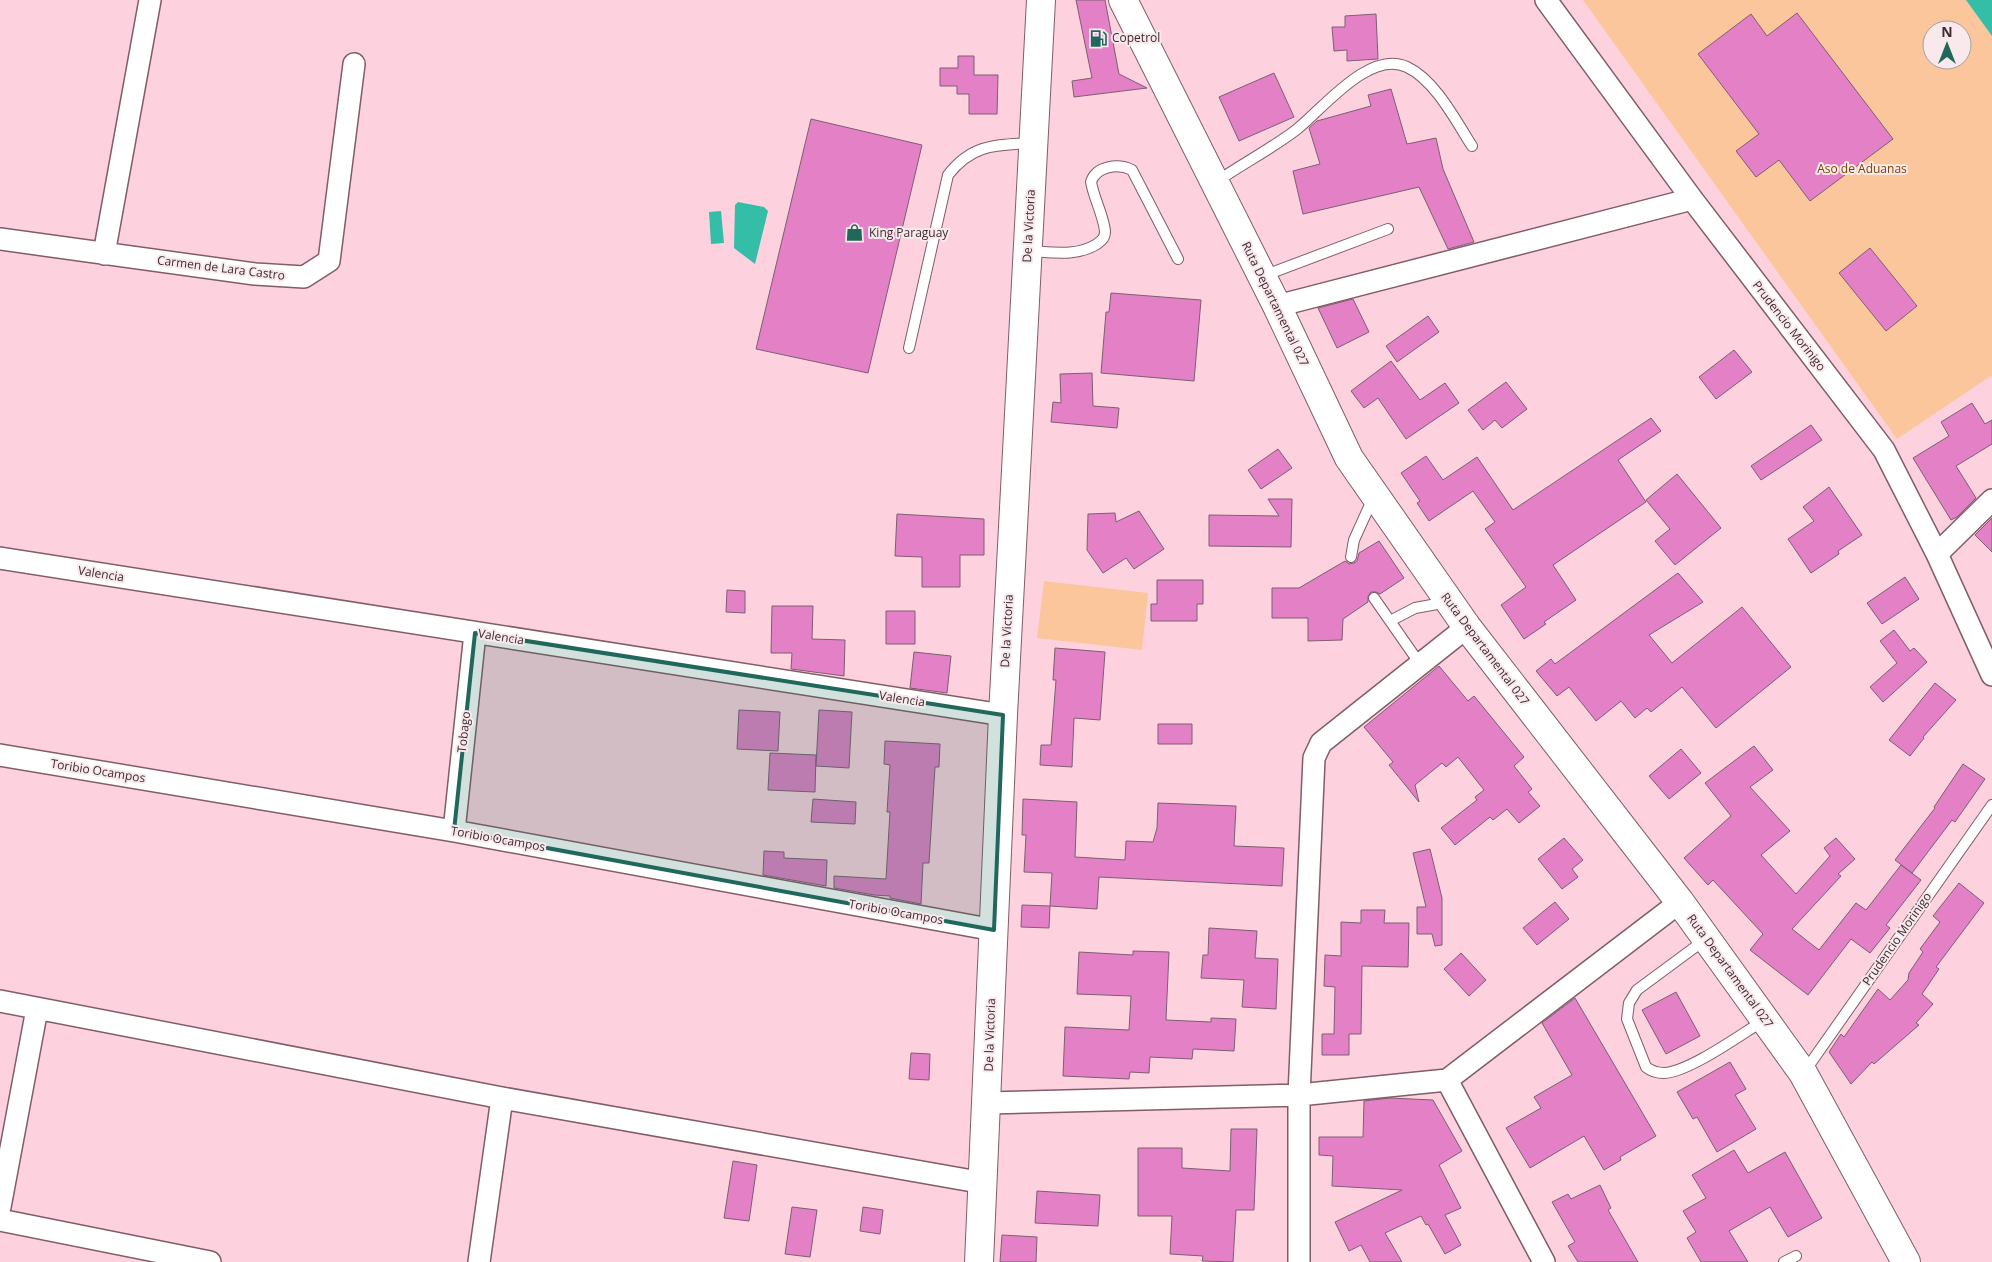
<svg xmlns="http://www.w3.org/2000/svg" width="1992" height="1262" font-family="'Open Sans',sans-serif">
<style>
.green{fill:#fbc69c;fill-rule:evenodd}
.water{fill:#34bda7}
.building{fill:#e481c6;stroke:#7d5e72}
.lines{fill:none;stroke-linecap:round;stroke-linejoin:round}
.service-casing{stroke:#815d67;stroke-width:12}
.minor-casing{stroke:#815d67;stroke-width:24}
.secondary-casing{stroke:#815d67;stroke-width:30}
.primary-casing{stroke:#815d67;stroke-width:30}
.service{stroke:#fff;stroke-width:10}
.minor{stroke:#fff;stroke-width:21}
.secondary{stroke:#fff;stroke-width:28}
.primary{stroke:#fff;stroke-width:28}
.marked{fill:#21685c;fill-opacity:0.2;stroke:#21685c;stroke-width:4;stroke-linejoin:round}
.labels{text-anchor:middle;stroke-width:4;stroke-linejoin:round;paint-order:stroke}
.poi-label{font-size:12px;fill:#3c2c30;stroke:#f9e8ec;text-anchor:start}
.park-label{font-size:12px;fill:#7e4300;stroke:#f9e8ec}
.street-label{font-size:12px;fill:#3c2c30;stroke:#f9e8ec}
</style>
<rect width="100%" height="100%" fill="#fdd2de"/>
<path class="green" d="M 1583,0 L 1992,0 L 1992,375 L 1897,439 ZM 1932,30 L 1962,30 L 1962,60 L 1932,60 Z
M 1044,581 L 1148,593 L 1142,650 L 1037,638 Z"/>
<path class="water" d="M 1966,0 L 1992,0 L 1992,36 Z
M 738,202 L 764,207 L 768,211 L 755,264 L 734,248 L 735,205 Z
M 721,211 L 724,243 L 711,244 L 709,212 Z"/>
<path class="building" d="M 1076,0 L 1105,0 L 1119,74 L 1147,88 L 1074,97 L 1072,81 L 1092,78 Z
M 1797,13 L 1893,139 L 1810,201 L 1779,160 L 1756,177 L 1736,151 L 1759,134 L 1698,54 L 1751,14 L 1767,36 Z
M 1376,14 L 1378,59 L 1347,61 L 1347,50 L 1334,51 L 1332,27 L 1345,27 L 1345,16 Z
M 958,56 L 974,56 L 974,75 L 998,75 L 997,114 L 969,114 L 969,94 L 957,94 L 957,86 L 940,86 L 940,68 L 958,68 Z
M 1274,73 L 1294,117 L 1239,141 L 1219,97 Z
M 1391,89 L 1407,144 L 1436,138 L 1443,169 L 1474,242 L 1448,249 L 1419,187 L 1303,214 L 1293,171 L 1320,164 L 1309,128 L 1317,121 L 1371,106 L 1368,95 Z
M 811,119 L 922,145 L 868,373 L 756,349 Z
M 1870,248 L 1917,306 L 1886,331 L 1839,273 Z
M 1111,293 L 1201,300 L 1194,381 L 1101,373 L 1106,312 L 1109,312 Z
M 1353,299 L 1369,332 L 1337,348 L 1318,308 Z
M 1428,316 L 1439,332 L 1397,362 L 1386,346 Z
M 1734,350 L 1752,372 L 1716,399 L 1699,377 Z
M 1391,361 L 1420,400 L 1445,383 L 1459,403 L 1406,439 L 1378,398 L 1364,408 L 1351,391 Z
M 1092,373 L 1093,406 L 1119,408 L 1117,428 L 1051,422 L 1053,402 L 1061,403 L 1060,374 Z
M 1506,382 L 1527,409 L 1502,428 L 1495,420 L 1483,430 L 1468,410 Z
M 1972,403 L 1985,424 L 1992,420 L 1992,444 L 1956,466 L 1976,498 L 1957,517 L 1951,520 L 1913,458 L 1949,436 L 1941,422 Z
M 1651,418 L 1661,431 L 1618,460 L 1646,502 L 1553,565 L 1576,600 L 1544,622 L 1546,624 L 1524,639 L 1501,605 L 1526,587 L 1485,529 L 1495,522 L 1473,491 L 1429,521 L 1417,503 L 1420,501 L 1401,473 L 1426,456 L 1443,480 L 1477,457 L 1513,510 Z
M 1811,425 L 1822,440 L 1761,480 L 1751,466 Z
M 1278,449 L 1292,468 L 1261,489 L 1248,470 Z
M 1677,474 L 1721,528 L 1675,565 L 1655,541 L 1670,529 L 1646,500 Z
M 1829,487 L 1862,535 L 1838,551 L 1839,554 L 1811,573 L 1788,539 L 1814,521 L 1803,507 Z
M 1268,499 L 1292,499 L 1291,547 L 1209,546 L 1209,515 L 1279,516 Z
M 1139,511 L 1164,549 L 1134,569 L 1126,558 L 1103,573 L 1087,550 L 1088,514 L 1115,513 L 1116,522 Z
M 897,514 L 984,519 L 984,555 L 960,555 L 960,587 L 922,587 L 922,557 L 895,556 Z
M 1992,518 L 1992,552 L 1975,535 Z
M 1379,541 L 1404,578 L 1380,594 L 1376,592 L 1371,592 L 1368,596 L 1368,602 L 1343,619 L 1342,640 L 1308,641 L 1308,618 L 1272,618 L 1272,588 L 1299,588 L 1345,561 L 1349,564 L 1354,563 L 1357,561 L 1359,553 Z
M 1678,573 L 1703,602 L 1649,635 L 1672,663 L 1742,607 L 1791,667 L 1716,728 L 1682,687 L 1651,712 L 1647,708 L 1635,718 L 1621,701 L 1596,721 L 1569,687 L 1557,696 L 1536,671 L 1551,659 L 1555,664 Z
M 1905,577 L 1919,599 L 1882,624 L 1867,603 Z
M 1157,580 L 1203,580 L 1203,604 L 1197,604 L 1197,621 L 1151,621 L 1151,604 L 1157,604 Z
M 727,590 L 745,591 L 745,613 L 726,612 Z
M 772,606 L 813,606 L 812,639 L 845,640 L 844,676 L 791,669 L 792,653 L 771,653 Z
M 886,611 L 915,611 L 915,644 L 886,644 Z
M 1894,630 L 1910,651 L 1914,648 L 1927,662 L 1883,702 L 1870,687 L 1897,663 L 1880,641 Z
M 1055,648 L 1105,652 L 1100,720 L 1074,718 L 1072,767 L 1040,765 L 1041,745 L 1051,745 L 1056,680 L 1053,680 Z
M 914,652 L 951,656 L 947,693 L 910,688 Z
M 1439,666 L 1468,701 L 1474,696 L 1524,757 L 1514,766 L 1532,789 L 1528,792 L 1540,806 L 1519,823 L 1507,809 L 1493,820 L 1490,817 L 1455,845 L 1441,828 L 1477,800 L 1475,797 L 1484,790 L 1458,757 L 1446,767 L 1442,763 L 1415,785 L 1419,802 L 1389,765 L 1393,762 L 1364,727 Z
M 1935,683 L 1956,700 L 1923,737 L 1924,738 L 1910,756 L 1889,740 Z
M 739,710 L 780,712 L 778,751 L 737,749 Z
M 819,710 L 852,712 L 849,768 L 816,766 Z
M 1158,724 L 1192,724 L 1192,744 L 1158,744 Z
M 885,741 L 940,744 L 939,767 L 935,767 L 929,863 L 923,863 L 921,904 L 890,898 L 890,896 L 874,895 L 834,888 L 834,876 L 886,879 L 890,812 L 887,812 L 890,765 L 884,764 Z
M 1754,746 L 1773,770 L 1750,787 L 1790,831 L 1761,855 L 1796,894 L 1830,856 L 1824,848 L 1836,838 L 1855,859 L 1838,874 L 1841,876 L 1792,929 L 1819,950 L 1856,903 L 1866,910 L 1901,865 L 1921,880 L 1886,925 L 1890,928 L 1870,953 L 1851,939 L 1808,995 L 1750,950 L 1763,934 L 1713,880 L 1708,885 L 1684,858 L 1731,816 L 1705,783 Z
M 1681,749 L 1701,773 L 1669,799 L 1649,776 Z
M 770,753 L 816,755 L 815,792 L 768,790 Z
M 1963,764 L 1985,779 L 1955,822 L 1952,820 L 1912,873 L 1895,860 L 1935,808 L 1934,807 Z
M 813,799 L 856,802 L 855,824 L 811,822 Z
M 1023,799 L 1077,802 L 1075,857 L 1125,860 L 1126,841 L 1153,842 L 1157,828 L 1158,803 L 1236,806 L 1234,846 L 1284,848 L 1282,886 L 1099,877 L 1097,909 L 1050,906 L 1052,873 L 1024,872 L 1026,835 L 1022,835 Z
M 1564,838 L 1583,860 L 1572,869 L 1578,877 L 1562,889 L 1538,859 Z
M 1430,849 L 1442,898 L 1442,945 L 1435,946 L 1432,934 L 1417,934 L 1417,907 L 1426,907 L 1413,853 Z
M 764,851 L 784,852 L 784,858 L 827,860 L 826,886 L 763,875 Z
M 1959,883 L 1984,903 L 1936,967 L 1939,969 L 1922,994 L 1933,1004 L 1916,1023 L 1919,1025 L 1874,1064 L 1872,1062 L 1851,1084 L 1829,1052 L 1841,1034 L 1844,1037 L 1878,989 L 1890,1000 L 1908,980 L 1909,973 L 1923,952 L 1920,949 L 1940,922 L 1933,916 Z
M 1555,902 L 1569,919 L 1537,945 L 1523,928 Z
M 1022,905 L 1050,906 L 1049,928 L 1021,927 Z
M 1361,910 L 1385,910 L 1384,923 L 1409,923 L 1408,967 L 1362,966 L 1361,1034 L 1349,1034 L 1349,1055 L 1322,1055 L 1322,1034 L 1334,1034 L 1335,987 L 1324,986 L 1325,955 L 1341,956 L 1341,922 L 1361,923 Z
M 1209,928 L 1257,931 L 1255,958 L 1278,959 L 1276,1009 L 1242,1007 L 1244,980 L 1201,978 L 1203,955 L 1208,955 Z
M 1133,951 L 1169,952 L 1166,1020 L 1211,1022 L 1211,1018 L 1236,1019 L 1234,1051 L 1193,1049 L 1192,1059 L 1150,1057 L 1149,1073 L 1130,1072 L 1129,1079 L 1063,1076 L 1065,1027 L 1129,1030 L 1131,996 L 1077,994 L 1079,952 L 1133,955 Z
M 1461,953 L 1486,980 L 1469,996 L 1444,969 Z
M 1676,992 L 1700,1036 L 1666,1054 L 1642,1010 Z
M 1575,998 L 1656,1136 L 1620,1157 L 1621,1160 L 1604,1170 L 1584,1136 L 1530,1168 L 1506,1128 L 1541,1108 L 1534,1097 L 1572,1075 L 1542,1023 Z
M 911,1053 L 930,1054 L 929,1080 L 909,1079 Z
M 1730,1062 L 1746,1089 L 1735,1095 L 1756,1129 L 1717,1152 L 1697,1117 L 1693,1119 L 1677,1092 Z
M 1390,1098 L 1433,1100 L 1462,1151 L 1439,1165 L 1461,1208 L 1445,1215 L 1461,1245 L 1445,1254 L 1428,1224 L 1426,1225 L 1421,1216 L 1385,1233 L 1402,1262 L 1370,1262 L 1361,1245 L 1349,1251 L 1335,1222 L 1402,1190 L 1332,1186 L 1333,1156 L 1319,1155 L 1319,1137 L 1363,1137 L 1364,1101 Z
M 1231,1129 L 1257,1129 L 1254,1210 L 1236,1210 L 1233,1262 L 1202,1261 L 1203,1256 L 1170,1254 L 1172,1216 L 1138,1216 L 1138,1148 L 1182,1148 L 1182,1168 L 1230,1171 Z
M 1734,1150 L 1748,1173 L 1785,1152 L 1822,1218 L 1788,1237 L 1770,1207 L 1729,1231 L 1748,1262 L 1701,1262 L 1687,1238 L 1696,1232 L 1683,1211 L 1706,1198 L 1692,1175 Z
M 733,1161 L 757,1165 L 749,1221 L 724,1218 Z
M 1600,1185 L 1611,1208 L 1608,1210 L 1638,1262 L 1578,1262 L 1568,1246 L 1575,1242 L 1552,1202 L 1568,1194 L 1571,1199 Z
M 1037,1191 L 1100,1195 L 1098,1226 L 1035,1223 Z
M 792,1207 L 817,1210 L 810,1257 L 785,1254 Z
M 863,1207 L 883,1210 L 880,1234 L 860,1231 Z
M 1002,1235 L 1037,1237 L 1036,1262 L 1000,1262 Z"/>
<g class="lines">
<defs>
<path id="service" d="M 1216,182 C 1242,164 1271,149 1296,130 C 1322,110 1369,49 1407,67 C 1435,80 1456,121 1472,146
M 1029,251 C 1052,252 1076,257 1097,244 C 1102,240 1105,238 1105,231 C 1103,214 1094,199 1091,182 C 1096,166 1118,163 1132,170 L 1178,259
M 1263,276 L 1388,229
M 909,348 L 948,175 C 972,144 995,145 1032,143
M 1351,557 L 1354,540 L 1373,498
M 1374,598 L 1390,621 L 1415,608 L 1448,602
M 1390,621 L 1420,664
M 1706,939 L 1637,990 L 1629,1003 L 1627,1019 L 1646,1067 C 1651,1071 1657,1073 1664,1073 C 1689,1072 1740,1035 1763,1021
M 1805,1071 L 1992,805
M 1784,1262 L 1796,1256"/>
<path id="minor" d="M 1546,0 L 1692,199 L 1884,450 L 1937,554 L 1992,675
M 0,239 L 255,274 L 304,277 L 329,261 L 354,64
M 104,254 L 150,0
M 1277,306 L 1692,199
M 1937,554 L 1992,500
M 0,558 L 1003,715
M 0,755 L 454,831 L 994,930
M 454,831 L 475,633
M 0,1001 L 502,1098 L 984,1183
M 1447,1080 L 1544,1262
M 987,1103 L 1299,1095 L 1447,1080 L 1680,902
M 0,1207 L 37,1009
M 0,1220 L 210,1262
M 479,1262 L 502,1098
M 1299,1262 L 1299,1095 L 1314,758 L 1321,743 L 1467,627"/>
<path id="secondary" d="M 979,1262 L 1003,715 L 1041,0"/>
<path id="primary" d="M 1123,0 L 1277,306 L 1349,458 L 1467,627 L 1680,902 L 1803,1073 L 1906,1262"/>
</defs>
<use href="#service" class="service-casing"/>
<use href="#minor" class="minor-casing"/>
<use href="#secondary" class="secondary-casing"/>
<use href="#primary" class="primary-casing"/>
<use href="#service" class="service"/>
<use href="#minor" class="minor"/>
<use href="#secondary" class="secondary"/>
<use href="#primary" class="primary"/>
</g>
<path class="marked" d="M 475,633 L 1003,715 L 994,930 L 454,831 Z"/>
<defs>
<symbol id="fuel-bare" viewBox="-9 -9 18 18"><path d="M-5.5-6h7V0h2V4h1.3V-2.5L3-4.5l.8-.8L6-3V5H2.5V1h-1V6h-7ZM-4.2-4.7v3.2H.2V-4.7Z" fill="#21685c" stroke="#f9e8ec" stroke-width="2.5" paint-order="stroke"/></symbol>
<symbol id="shop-bare" viewBox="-9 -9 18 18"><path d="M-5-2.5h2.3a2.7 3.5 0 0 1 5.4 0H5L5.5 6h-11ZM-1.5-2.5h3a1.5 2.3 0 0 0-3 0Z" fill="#21685c" stroke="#f9e8ec" stroke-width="2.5" paint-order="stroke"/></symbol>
</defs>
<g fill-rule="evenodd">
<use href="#fuel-bare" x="1086" y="26" width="25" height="25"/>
<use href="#shop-bare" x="842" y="220" width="25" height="25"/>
</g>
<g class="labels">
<g class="poi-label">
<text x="1112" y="42">Copetrol</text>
<text x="869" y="237">King Paraguay</text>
</g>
<g class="park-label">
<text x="1862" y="173">Aso de Aduanas</text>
</g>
<g class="street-label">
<text transform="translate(1029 226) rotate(-87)" y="4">De la Victoria</text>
<text transform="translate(221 268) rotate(7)" y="4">Carmen de Lara Castro</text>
<text transform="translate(1275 304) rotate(64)" y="4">Ruta Departamental 027</text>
<text transform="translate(1789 326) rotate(52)" y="4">Prudencio Morinigo</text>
<text transform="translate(101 574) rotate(9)" y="4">Valencia</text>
<text transform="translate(1007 631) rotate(-87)" y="4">De la Victoria</text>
<text transform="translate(501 637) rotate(9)" y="4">Valencia</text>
<text transform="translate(1485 649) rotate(53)" y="4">Ruta Departamental 027</text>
<text transform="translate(902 699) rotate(9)" y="4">Valencia</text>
<text transform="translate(464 732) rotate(-84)" y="4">Tobago</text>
<text transform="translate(98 771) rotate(9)" y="4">Toribio Ocampos</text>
<text transform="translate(498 839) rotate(10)" y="4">Toribio Ocampos</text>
<text transform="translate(896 912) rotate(10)" y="4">Toribio Ocampos</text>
<text transform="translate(1897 939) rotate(-55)" y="4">Prudencio Morinigo</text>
<text transform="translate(1730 971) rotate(54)" y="4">Ruta Departamental 027</text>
<text transform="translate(990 1035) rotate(-88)" y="4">De la Victoria</text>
</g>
</g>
<g transform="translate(1947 45)"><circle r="24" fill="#f9e8ec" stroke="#ad9da1"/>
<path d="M0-4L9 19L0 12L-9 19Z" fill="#21685c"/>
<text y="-8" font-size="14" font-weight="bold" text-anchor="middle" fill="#3c2c30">N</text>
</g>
</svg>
